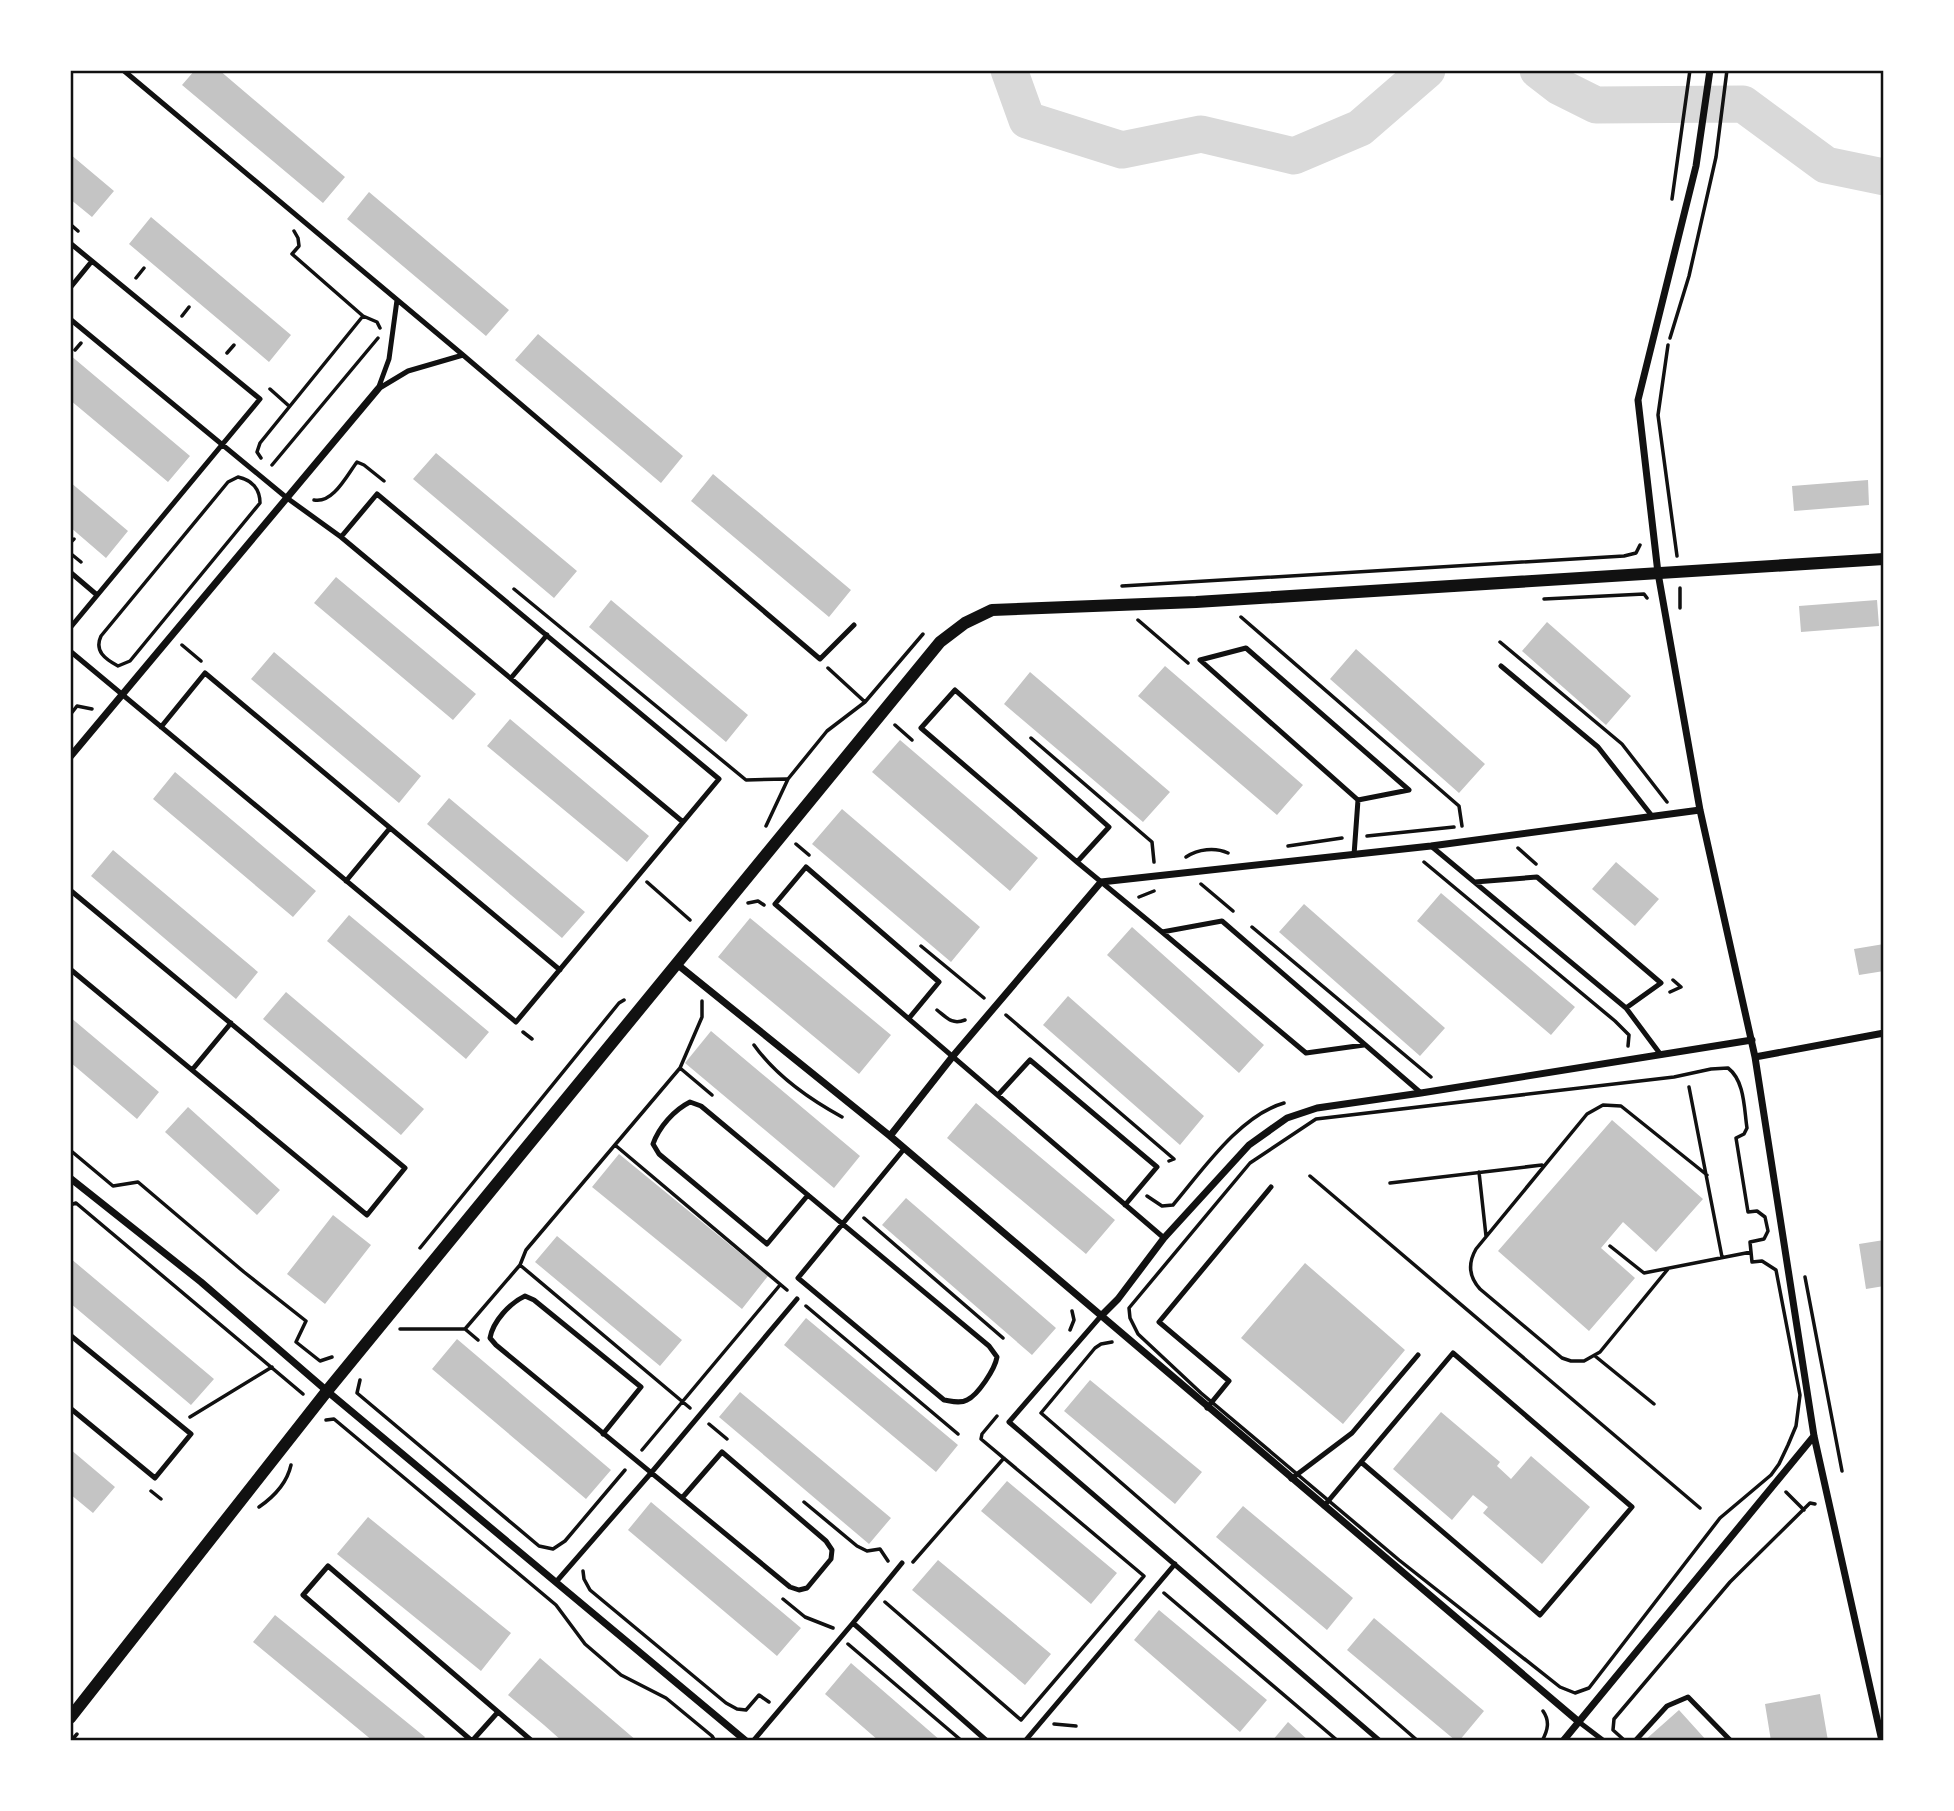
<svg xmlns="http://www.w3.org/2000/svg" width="1954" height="1811" font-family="'Roboto Serif',serif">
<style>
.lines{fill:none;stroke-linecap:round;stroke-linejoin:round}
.river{stroke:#d9d9d9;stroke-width:37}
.building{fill:#c4c4c4}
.path{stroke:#111;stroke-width:3.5}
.service{stroke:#111;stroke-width:5}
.minor{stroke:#111;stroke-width:7}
.tertiary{stroke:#111;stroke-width:12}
.neatline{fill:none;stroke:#111;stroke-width:2.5}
</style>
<rect width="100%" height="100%" fill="#fff"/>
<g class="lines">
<path class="river" d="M 1009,70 L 1027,120 L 1122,150 L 1201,134 L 1294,156 L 1360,128 L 1427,70
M 1538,70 L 1560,87 L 1596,105 L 1743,104 L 1826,165 L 1884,177"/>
</g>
<path class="building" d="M 195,70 L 219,70 L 345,177 L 323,203 L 182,85 Z
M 70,154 L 114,191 L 92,217 L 70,199 Z
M 369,192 L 509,310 L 486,336 L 347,219 Z
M 151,217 L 291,335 L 269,362 L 129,244 Z
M 538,334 L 683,456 L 661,483 L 515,360 Z
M 70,355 L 190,456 L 168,482 L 70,400 Z
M 436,453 L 577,571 L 554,598 L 413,479 Z
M 713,474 L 851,590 L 829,617 L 691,501 Z
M 1868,480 L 1869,505 L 1794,511 L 1792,486 Z
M 70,482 L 128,531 L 106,558 L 70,527 Z
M 336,577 L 476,694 L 453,720 L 314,603 Z
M 611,600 L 748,715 L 726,742 L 589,627 Z
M 1877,600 L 1879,626 L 1801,632 L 1799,606 Z
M 1547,622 L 1631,696 L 1606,725 L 1522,651 Z
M 1356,649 L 1485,764 L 1459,793 L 1330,679 Z
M 274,652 L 421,776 L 399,803 L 251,679 Z
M 1165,666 L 1303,785 L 1277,815 L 1138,696 Z
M 1030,672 L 1170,792 L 1143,822 L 1004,704 Z
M 510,719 L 649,836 L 627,862 L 487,746 Z
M 900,740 L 1038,858 L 1010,891 L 872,772 Z
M 175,772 L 316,891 L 293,917 L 153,799 Z
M 449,798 L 585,912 L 562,938 L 427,824 Z
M 842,809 L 980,927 L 951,962 L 812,844 Z
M 113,850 L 258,972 L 236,999 L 91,876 Z
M 1616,862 L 1659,899 L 1635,926 L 1592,889 Z
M 1441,893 L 1575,1007 L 1551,1035 L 1417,921 Z
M 1304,904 L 1445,1028 L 1420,1056 L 1279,932 Z
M 349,915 L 489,1032 L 466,1059 L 327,941 Z
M 750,918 L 891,1035 L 859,1074 L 718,957 Z
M 1132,927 L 1264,1045 L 1239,1073 L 1107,955 Z
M 1884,944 L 1884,971 L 1859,975 L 1854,949 Z
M 286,992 L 424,1109 L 401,1135 L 263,1019 Z
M 1068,996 L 1204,1116 L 1180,1145 L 1043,1025 Z
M 70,1017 L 159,1092 L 137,1119 L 70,1062 Z
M 711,1031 L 860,1156 L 834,1188 L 685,1063 Z
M 976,1103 L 1115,1220 L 1086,1254 L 947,1138 Z
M 188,1107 L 280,1190 L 257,1215 L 165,1132 Z
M 1612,1120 L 1703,1199 L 1656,1252 L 1623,1222 L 1601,1248 L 1635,1278 L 1589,1331 L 1498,1251 Z
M 619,1154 L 768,1276 L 742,1309 L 592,1187 Z
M 906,1198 L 1056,1328 L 1032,1355 L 882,1225 Z
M 333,1215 L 371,1245 L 325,1304 L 287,1274 Z
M 557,1236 L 682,1340 L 660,1366 L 535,1262 Z
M 1884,1240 L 1884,1286 L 1866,1289 L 1859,1244 Z
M 70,1258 L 214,1379 L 191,1405 L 70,1303 Z
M 1305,1263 L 1405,1350 L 1343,1424 L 1241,1338 Z
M 806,1318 L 958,1445 L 936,1472 L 784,1345 Z
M 457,1339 L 611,1470 L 586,1499 L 432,1369 Z
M 1090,1380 L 1202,1472 L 1175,1504 L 1064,1411 Z
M 740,1392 L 891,1518 L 869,1544 L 719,1417 Z
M 1441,1412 L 1500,1462 L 1497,1466 L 1511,1479 L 1531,1456 L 1590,1507 L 1542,1564 L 1483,1513 L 1488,1507 L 1473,1495 L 1452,1520 L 1393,1469 Z
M 70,1449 L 115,1487 L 93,1513 L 70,1494 Z
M 1007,1481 L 1117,1573 L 1091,1604 L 981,1511 Z
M 651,1502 L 801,1628 L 777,1656 L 628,1530 Z
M 1243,1506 L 1353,1598 L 1327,1630 L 1216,1537 Z
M 368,1517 L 511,1633 L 481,1671 L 337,1554 Z
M 938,1560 L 1051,1654 L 1025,1685 L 912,1590 Z
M 1159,1610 L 1267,1700 L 1240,1732 L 1134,1640 Z
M 275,1615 L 425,1737 L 422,1741 L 373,1741 L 253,1642 Z
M 1374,1618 L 1484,1711 L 1459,1741 L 1456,1741 L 1347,1650 Z
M 540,1658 L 637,1741 L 562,1741 L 544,1725 L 508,1695 Z
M 851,1663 L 941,1741 L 879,1741 L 825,1694 Z
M 1820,1694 L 1828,1741 L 1771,1741 L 1765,1704 Z
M 1679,1710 L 1707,1741 L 1644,1741 Z
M 1288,1722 L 1309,1741 L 1272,1741 Z"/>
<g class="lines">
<path class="path" d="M 1672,199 L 1690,70
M 70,224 L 78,231
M 294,231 L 298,238 L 299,246 L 292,254 L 363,316 L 377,322 L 380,328
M 136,278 L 144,268
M 182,316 L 189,307
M 1670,338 L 1689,276 L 1716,157 L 1727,70
M 1668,345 L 1658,415 L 1677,556
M 75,350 L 81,343
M 227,353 L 234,345
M 270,389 L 289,406
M 261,458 L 257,452 L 260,443 L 363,316
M 272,465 L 378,338
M 238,477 C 252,480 260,489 260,503 L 130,661 L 118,666 C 105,659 94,651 101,636 L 228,482 Z
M 314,500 C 333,504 347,475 357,462 L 364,465 L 384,481
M 70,543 L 74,539
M 70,553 L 81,562
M 1122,586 L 1624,556 L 1636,553 L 1640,545
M 1680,588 L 1680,608
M 514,589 L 746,780 L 787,779
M 1544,599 L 1644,594 L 1647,598
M 1241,617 L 1459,806 L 1462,826
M 1138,620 L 1188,663
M 1500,642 L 1622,744 L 1667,802
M 182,645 L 201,661
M 828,668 L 865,702
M 70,715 L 77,706 L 92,709
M 895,725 L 912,740
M 1031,738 L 1152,842 L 1154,862
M 766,826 L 788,779 L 827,731 L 865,702 L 923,634
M 1367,836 L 1454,827
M 796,844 L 809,855
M 1288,846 L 1342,838
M 1518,848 L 1536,864
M 1186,857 C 1198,849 1215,847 1228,853
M 1424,862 L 1615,1021 L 1629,1035 L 1628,1046
M 647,882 L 690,920
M 1201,884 L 1233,911
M 1139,897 L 1154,891
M 748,903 L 758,901 L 764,905
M 1252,927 L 1431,1077
M 921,946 L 984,998
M 1670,992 L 1681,987 L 1673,980
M 937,1010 C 947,1018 952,1025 965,1020
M 1006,1015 L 1174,1159 L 1169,1161
M 523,1032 L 532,1039
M 754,1045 C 776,1076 809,1099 842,1117
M 680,1068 L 702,1017 L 702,1001
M 1728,1068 C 1745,1081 1744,1109 1747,1128 L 1744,1134 L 1736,1138 L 1748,1212 L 1757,1211 L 1765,1217 L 1768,1231 L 1764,1239 L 1750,1242 L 1752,1262 L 1762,1261 L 1776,1270 L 1800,1395 L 1796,1426 L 1788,1445 L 1779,1464 L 1771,1475 L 1720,1518 L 1589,1688 L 1575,1693 L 1560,1687 L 1399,1560 L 1201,1393 L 1138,1334 L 1130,1318 L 1129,1308 L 1250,1163 L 1316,1119 L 1674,1077 L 1711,1069 Z
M 1689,1087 L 1722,1257
M 615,1145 L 787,1290
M 70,1150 L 113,1186 L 138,1182 L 244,1272 L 306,1321 L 296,1342 L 320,1361 L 332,1357
M 1479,1172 L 1486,1236
M 1310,1176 L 1700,1508
M 1390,1183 L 1542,1165
M 1147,1196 L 1162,1206 L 1173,1205 C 1202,1171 1239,1116 1284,1103
M 70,1205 L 76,1203 L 303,1394
M 864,1218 L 1003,1338
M 1610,1246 L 1644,1273 L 1751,1252
M 420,1248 L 619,1003 L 624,1000
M 1668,1269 L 1600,1352 L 1584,1361 L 1571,1361 L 1562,1358 L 1480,1289 C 1469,1277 1468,1263 1476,1249 L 1587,1114 L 1603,1105 L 1621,1106 L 1707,1175
M 1805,1277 L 1842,1471
M 806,1306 L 958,1434
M 400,1329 L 465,1329 L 478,1340
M 465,1329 L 520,1265
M 1070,1330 L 1074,1320 L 1072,1311
M 1112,1342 L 1101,1344 L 1095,1348 L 1041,1413 L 1418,1741
M 1595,1356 L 1654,1404
M 360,1380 L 357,1393 L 539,1546 L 553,1549 L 565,1541 L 625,1470
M 690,1408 L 520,1265 L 526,1250 L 680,1068 L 712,1095
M 190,1417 L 272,1367
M 326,1420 L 334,1419 L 556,1605 L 585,1644 L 621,1675 L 666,1698 L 712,1736 L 715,1741
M 709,1424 L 727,1439
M 642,1450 L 780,1285
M 151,1491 L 161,1499
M 1786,1492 L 1804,1510
M 804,1502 L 857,1546 L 867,1551 L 880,1549 L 888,1561
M 259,1507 C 275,1496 287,1483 291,1465
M 913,1562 L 1004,1458
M 583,1571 L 584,1579 L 590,1590 L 726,1703 L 737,1709 L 746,1710 L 759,1695 L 769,1702
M 1164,1593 L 1338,1741
M 783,1599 L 805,1617 L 833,1628
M 885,1602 L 1021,1720 L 1144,1576 L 981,1439 L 982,1434 L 997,1416
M 848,1644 L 962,1741
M 1054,1724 L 1076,1726
M 1623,1739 L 1613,1730 L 1614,1719 L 1730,1582 L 1810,1503 L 1815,1504
M 71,1741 L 77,1734
M 1542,1741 C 1548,1730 1550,1721 1543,1711"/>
<path class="service" d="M 123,70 L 463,355 L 820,659 L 854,625
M 70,243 L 260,399 L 70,628
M 70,288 L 92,261
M 397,300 L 389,359 L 378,389 L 408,371 L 463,355
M 70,319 L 287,498 L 341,537 L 683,822
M 70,572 L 97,595
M 70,651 L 516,1022 L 719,779 L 377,494 L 341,537
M 1501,666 L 1598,747 L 1652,816
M 511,678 L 547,635
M 161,727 L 205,673 L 560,970
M 1431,846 L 1626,1008 L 1661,1055
M 1354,855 L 1358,800 L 1200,660 L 1246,648 L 1409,790 L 1358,800
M 1077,862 L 1109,827 L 955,690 L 921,728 L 1077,862 L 1162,932 L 1222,921 L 1421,1093
M 346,881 L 390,828
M 1475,882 L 1537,877 L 1661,983 L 1626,1008
M 70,890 L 405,1168 L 367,1215 L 70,969
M 1162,932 L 1306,1053 L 1364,1045
M 910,1017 L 939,982 L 806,867 L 775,904 L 1164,1238
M 192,1070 L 231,1023
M 998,1095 L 1030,1060 L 1157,1167 L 1125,1205
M 808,1195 L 767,1244 L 659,1154 L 653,1144 C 659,1127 674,1110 690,1102 L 701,1106 C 797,1186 893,1266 989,1346 L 997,1357 C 995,1369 978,1395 967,1400 C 960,1404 951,1401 944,1400 L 798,1278 L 904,1149
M 1101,1316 L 1009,1422 L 1380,1741
M 70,1335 L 191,1434 L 155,1478 L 70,1408
M 1207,1408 L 1229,1381 L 1159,1322 L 1271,1187
M 603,1434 L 641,1387 L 534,1300 L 525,1296 C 510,1303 493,1321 490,1338 L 496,1345 C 593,1426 692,1506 790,1587 L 799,1590 L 807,1588 L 831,1559 L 832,1550 L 826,1541 L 722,1452 L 682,1498
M 1291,1479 L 1352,1433 L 1418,1355
M 1324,1506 L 1453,1353 L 1632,1507 L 1540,1615 L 1361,1462
M 556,1582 L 651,1473 L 797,1299
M 853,1623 L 902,1563
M 1579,1722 L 1604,1741
M 472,1741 L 303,1595 L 328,1566 L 532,1741
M 472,1741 L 498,1712
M 753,1741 L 853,1623 L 987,1741
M 1025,1741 L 1175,1564
M 1635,1741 L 1667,1706 L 1688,1697 L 1731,1741"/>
<path class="minor" d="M 1710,70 L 1696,166 L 1638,400 L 1658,573 L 1700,810 L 1755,1057 L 1814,1436 L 1882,1741
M 70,757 L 378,389
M 678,965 L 890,1136 L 1579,1722
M 1755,1057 L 1884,1033
M 890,1136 L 953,1056 L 1101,882 L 1431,846 L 1700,810
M 70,1178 L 201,1282 L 327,1391 L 746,1741
M 1101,1316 L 1118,1299 L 1164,1238 L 1249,1145 L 1287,1118 L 1317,1108 L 1421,1093 L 1752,1040
M 1563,1741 L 1814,1436"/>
<path class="tertiary" d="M 70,1718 L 327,1391 L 940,642 L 965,623 L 992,610 L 1196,602 L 1884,559"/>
</g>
<rect width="1954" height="1811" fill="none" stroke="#ffffff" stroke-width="144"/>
<rect x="72" y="72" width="1810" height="1667" class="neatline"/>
</svg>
